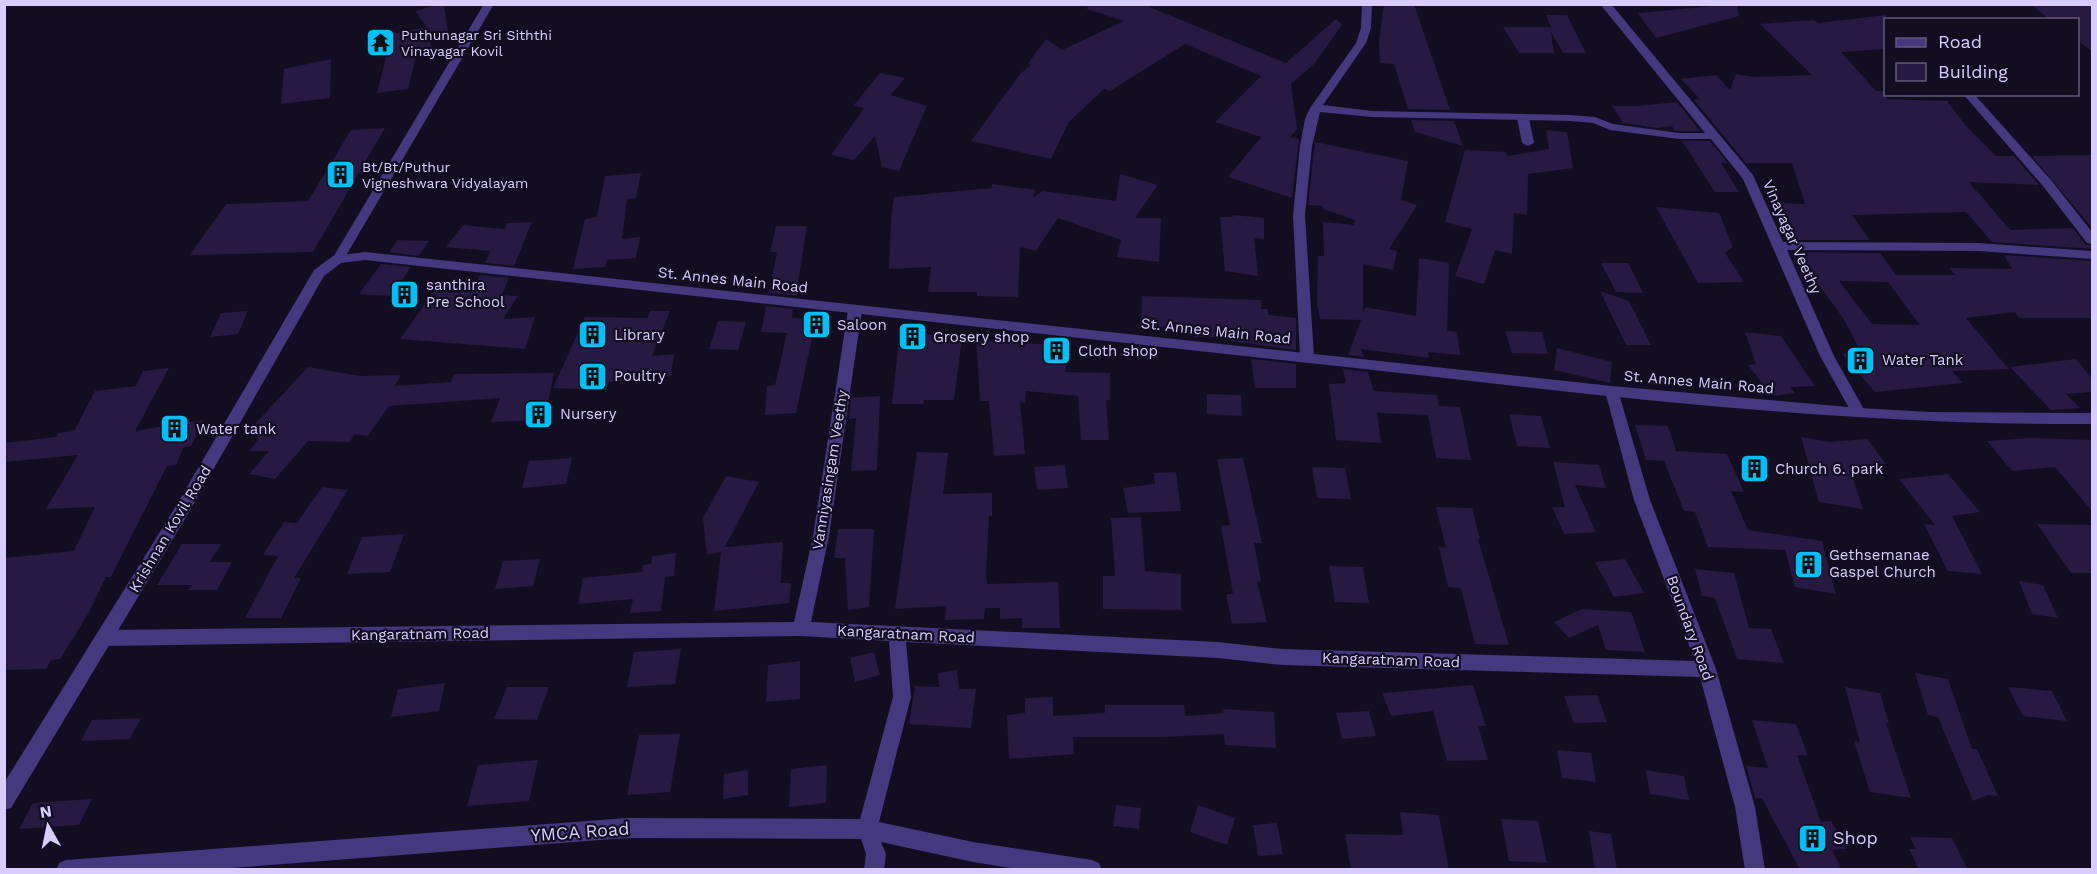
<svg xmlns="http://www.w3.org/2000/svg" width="2097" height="874" font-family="'Work Sans',sans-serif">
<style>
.building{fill:#271941;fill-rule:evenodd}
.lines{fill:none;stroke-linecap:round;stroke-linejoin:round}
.pedestrian{fill:#44387f;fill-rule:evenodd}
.minor{fill:#44387f;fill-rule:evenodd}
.tertiary{fill:#44387f;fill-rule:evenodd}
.labels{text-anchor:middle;stroke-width:4.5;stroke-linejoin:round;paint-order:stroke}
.far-poi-label{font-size:14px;fill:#d9cdff;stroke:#130d21;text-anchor:start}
.street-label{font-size:15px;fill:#d9cdff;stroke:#130d21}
.poi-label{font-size:15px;fill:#d9cdff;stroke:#130d21;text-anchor:start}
.near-street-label{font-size:18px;fill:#d9cdff;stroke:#130d21}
.near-poi-label{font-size:18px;fill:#d9cdff;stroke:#130d21;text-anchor:start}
</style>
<rect width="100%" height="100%" fill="#130d21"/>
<path class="building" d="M 440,4 L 444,4 L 448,33 L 433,35 L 428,29 L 433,54 L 416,57 L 408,89 L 377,93 L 392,34 L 427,27 L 415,11 Z
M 1088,4 L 1142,4 L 1286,63 L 1336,19 L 1342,25 L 1314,64 L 1291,84 L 1297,129 L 1290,137 L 1299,139 L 1292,198 L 1228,177 L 1261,137 L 1215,122 L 1261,76 L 1185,44 L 1110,91 L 1104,89 L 1069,122 L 1051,159 L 971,141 L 1021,73 L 1031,65 L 1028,63 L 1046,39 L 1062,50 L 1124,21 L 1087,9 Z
M 1384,4 L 1414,4 L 1450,110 L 1408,109 L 1394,64 L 1380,63 L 1379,41 Z
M 1737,4 L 1739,16 L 1656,38 L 1638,13 Z
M 2031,4 L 2092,4 L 2092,52 L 2078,40 L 2078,20 L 2050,20 Z
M 1546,15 L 1567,15 L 1586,53 L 1563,53 L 1551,32 L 1554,53 L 1519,53 L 1503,27 L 1551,27 Z
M 1886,15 L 1886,49 L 1841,52 L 1876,91 L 1886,91 L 1886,99 L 1947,101 L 1966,126 L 1996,156 L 2014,156 L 2039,185 L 1969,182 L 2010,230 L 2073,228 L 2085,244 L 2092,246 L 2092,249 L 1992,242 L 1966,212 L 1852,215 L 1870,240 L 1795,240 L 1775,203 L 1805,204 L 1792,163 L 1746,163 L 1694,100 L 1700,99 L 1681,79 L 1716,75 L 1730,90 L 1736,74 L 1754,77 L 1812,75 L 1760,24 L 1814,20 L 1818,23 Z
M 331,59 L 330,98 L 281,104 L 284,69 Z
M 880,73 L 905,78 L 891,95 L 927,106 L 899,171 L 882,167 L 875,136 L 854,160 L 831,155 L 864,108 L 853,106 Z
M 1677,102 L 1700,131 L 1679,131 L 1674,130 L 1672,126 L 1657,128 L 1623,123 L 1612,106 L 1637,106 Z
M 1411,120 L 1454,121 L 1463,146 L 1415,132 Z
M 385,128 L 313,252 L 190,255 L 226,204 L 308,201 L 351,130 Z
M 1546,130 L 1567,132 L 1573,168 L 1528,174 L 1527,215 L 1514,213 L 1512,254 L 1495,250 L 1484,284 L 1455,276 L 1472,229 L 1445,222 L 1465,150 L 1506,152 L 1507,156 L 1549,149 Z
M 1682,141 L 1710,141 L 1728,163 L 1721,163 L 1739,192 L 1715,192 Z
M 1315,142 L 1408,161 L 1401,200 L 1417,205 L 1389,249 L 1397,251 L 1393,270 L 1363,264 L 1363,314 L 1365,307 L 1416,316 L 1419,258 L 1449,263 L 1447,331 L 1457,332 L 1460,355 L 1428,352 L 1429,358 L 1361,349 L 1364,357 L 1348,355 L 1361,320 L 1320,319 L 1317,305 L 1318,256 L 1324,256 L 1323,222 L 1354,225 L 1355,220 L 1323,209 L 1323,206 L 1308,205 Z
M 2092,155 L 2092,228 L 2032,156 Z
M 641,173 L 636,198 L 627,199 L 622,239 L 640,237 L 636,258 L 607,260 L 605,267 L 573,269 L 585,219 L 597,217 L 605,176 Z
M 1120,174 L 1158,185 L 1135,218 L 1161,218 L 1159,262 L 1117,257 L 1121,240 L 1058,218 L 1036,251 L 1020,247 L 1018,297 L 977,296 L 977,292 L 928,292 L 931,267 L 889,269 L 891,219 L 894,197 L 992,188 L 992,184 L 1036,190 L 1032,198 L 1043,191 L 1116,201 Z
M 1656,207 L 1719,213 L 1733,247 L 1725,253 L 1744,282 L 1698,283 Z
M 1233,215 L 1264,218 L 1264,239 L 1254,238 L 1258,276 L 1225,271 L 1220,217 L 1233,217 Z
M 532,222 L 514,266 L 485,263 L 490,251 L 446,247 L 463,225 L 505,229 L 507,223 Z
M 776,226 L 807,226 L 796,296 L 769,293 L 777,252 L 770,252 Z
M 398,240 L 429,241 L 419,256 L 389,252 Z
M 1799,252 L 1880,253 L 1896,275 L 1955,275 L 1950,268 L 2012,269 L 2004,255 L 2092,261 L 2092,318 L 2019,318 L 2015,312 L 1966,318 L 2009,369 L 1952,371 L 1963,383 L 1875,392 L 1842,354 L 1861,352 L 1843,318 L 1816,281 L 1803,281 L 1799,272 L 1805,266 L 1797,254 ZM 1839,281 L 1888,282 L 1920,325 L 1872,324 Z
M 1601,263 L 1628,263 L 1643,293 L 1616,292 Z
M 381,264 L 411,267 L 391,296 L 359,294 Z
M 480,275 L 509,278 L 502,295 L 518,296 L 503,319 L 535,317 L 525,349 L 400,339 L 435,290 L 473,290 Z
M 1600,291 L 1629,301 L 1651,345 L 1626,345 Z
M 1142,296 L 1262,300 L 1261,309 L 1267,309 L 1269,315 L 1296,318 L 1296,350 L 1231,341 L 1231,337 L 1194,337 L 1194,332 L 1158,327 L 1159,322 L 1141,322 Z
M 766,306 L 793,309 L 792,318 L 816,319 L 796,413 L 765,415 L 767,386 L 775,385 L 787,333 L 761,332 Z
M 248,311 L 238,334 L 210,337 L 221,313 Z
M 650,311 L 670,311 L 652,356 L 674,354 L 671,376 L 609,382 L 606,390 L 553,388 L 585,317 L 647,318 Z
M 718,321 L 746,322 L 738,350 L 709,349 Z
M 900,331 L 962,338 L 954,400 L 924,400 L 923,404 L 892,404 Z
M 1505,331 L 1542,332 L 1548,354 L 1512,353 Z
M 1745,332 L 1781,336 L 1815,386 L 1790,387 L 1795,393 L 1772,396 L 1748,365 L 1756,364 Z
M 976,340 L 1069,346 L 1065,372 L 1110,373 L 1110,400 L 1106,400 L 1109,440 L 1081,440 L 1078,396 L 1026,391 L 1025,403 L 1020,402 L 1025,454 L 994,456 L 989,401 L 980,401 Z
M 1557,348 L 1612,362 L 1610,383 L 1554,370 Z
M 1251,359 L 1296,364 L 1296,388 L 1255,388 Z
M 2076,359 L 2092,379 L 2092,392 L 2066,394 L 2080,408 L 2051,410 L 2010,367 Z
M 308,367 L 361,376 L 401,375 L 395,386 L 451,382 L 454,374 L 554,373 L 545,420 L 491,422 L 500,398 L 389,406 L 368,436 L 354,434 L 350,442 L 308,441 L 275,479 L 249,474 L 269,451 L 250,451 L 267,426 L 255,424 Z
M 169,368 L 135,431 L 203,420 L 191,446 L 184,447 L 176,465 L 167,466 L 111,577 L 106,577 L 88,614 L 60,659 L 51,660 L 46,669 L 4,670 L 4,558 L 74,551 L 95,507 L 46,509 L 78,455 L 4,462 L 4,443 L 56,437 L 58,433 L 74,431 L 95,391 L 136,386 L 143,371 Z
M 1343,369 L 1368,372 L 1374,391 L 1437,395 L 1439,406 L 1460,407 L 1471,460 L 1436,458 L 1428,415 L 1377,413 L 1381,443 L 1336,440 L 1329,384 L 1346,383 Z
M 1207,394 L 1241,395 L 1242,416 L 1207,414 Z
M 880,396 L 877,470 L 851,471 L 856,418 L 849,419 L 851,398 Z
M 1509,414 L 1541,416 L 1550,448 L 1517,446 Z
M 1635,425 L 1668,426 L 1676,451 L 1727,454 L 1744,492 L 1731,491 L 1748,530 L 1822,541 L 1836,594 L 1795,587 L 1785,550 L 1708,547 L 1695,512 L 1684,511 L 1664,461 L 1646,460 Z
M 1801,437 L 1830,442 L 1867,439 L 1886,464 L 1849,467 L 1863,509 L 1819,502 Z
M 2030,438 L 2092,440 L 2092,511 L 2055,467 L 2012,471 L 1987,441 Z
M 917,452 L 948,453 L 943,494 L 992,493 L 992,516 L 989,516 L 986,574 L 987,584 L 1058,582 L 1060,628 L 1022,628 L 1022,618 L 1000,619 L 1000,608 L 985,608 L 984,619 L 945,620 L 946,606 L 895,609 Z
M 572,458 L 566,484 L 522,488 L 529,461 Z
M 1243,458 L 1262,543 L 1254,543 L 1261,581 L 1257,582 L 1267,622 L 1232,624 L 1226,594 L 1233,594 L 1221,526 L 1230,525 L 1217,459 Z
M 1553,462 L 1599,465 L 1606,488 L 1575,485 L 1596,532 L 1564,534 L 1552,507 L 1565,507 Z
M 1065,465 L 1068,488 L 1037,490 L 1034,467 Z
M 1312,467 L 1345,468 L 1351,499 L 1317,498 Z
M 1176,472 L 1181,511 L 1128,513 L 1123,488 L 1155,484 L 1154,473 Z
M 1948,474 L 1980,512 L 1952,516 L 1982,574 L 1948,571 L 1924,524 L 1935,525 L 1899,479 Z
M 726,476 L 759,482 L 725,547 L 783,542 L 781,583 L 791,583 L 789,603 L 714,611 L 721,552 L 707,555 L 703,518 Z
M 322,487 L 348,490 L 294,578 L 301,578 L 281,618 L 245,618 L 278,556 L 263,555 L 284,522 L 297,523 Z
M 1436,507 L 1472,508 L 1480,539 L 1478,539 L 1509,645 L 1475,644 L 1461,588 L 1448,587 L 1439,547 L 1446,548 Z
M 1141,517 L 1145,571 L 1181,574 L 1181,610 L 1103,609 L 1103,576 L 1115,576 L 1111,518 Z
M 2037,524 L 2092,525 L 2092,573 L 2071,573 Z
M 838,529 L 874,529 L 869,607 L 848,610 L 845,558 L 834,558 Z
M 404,534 L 390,572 L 347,574 L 362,537 Z
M 182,544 L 221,544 L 210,562 L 232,562 L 217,590 L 188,590 L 192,585 L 157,585 Z
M 676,553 L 674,576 L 665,577 L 661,611 L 630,613 L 633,599 L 578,604 L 583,578 L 642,572 L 643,565 L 651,564 L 652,556 Z
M 540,559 L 533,586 L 495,589 L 503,561 Z
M 1625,559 L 1644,593 L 1614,597 L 1595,562 Z
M 1329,566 L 1363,567 L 1369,603 L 1335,602 Z
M 1695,569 L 1734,573 L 1749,628 L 1771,629 L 1784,663 L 1737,659 L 1715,598 L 1702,596 Z
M 2019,581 L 2043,585 L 2058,618 L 2032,614 Z
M 1582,609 L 1631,612 L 1645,652 L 1606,650 L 1598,625 L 1569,638 L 1554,622 Z
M 681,649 L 675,684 L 627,687 L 634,652 Z
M 874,652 L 880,675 L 855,682 L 850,658 Z
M 800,661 L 800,699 L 766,702 L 768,665 Z
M 957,670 L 959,689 L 976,689 L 971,728 L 909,724 L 915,686 L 939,687 L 938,673 Z
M 1915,673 L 1948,679 L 1972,749 L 1977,749 L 1998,796 L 1988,795 L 1973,801 L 1938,717 L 1928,715 Z
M 445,683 L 439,711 L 391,717 L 398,689 Z
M 1473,685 L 1486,726 L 1478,726 L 1488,760 L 1447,761 L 1433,711 L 1391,716 L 1382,693 Z
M 507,687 L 549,687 L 537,720 L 494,719 Z
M 1845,687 L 1880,693 L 1889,724 L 1886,723 L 1911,798 L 1870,792 L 1854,741 L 1860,742 Z
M 2008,687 L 2052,691 L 2067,721 L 2023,716 Z
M 1597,695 L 1607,722 L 1574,723 L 1564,696 Z
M 1053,697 L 1053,716 L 1105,713 L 1105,705 L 1184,705 L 1185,716 L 1224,713 L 1223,709 L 1274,712 L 1276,748 L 1225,745 L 1224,734 L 1165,737 L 1073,737 L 1074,754 L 1009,759 L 1007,715 L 1025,713 L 1025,698 Z
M 1369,711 L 1376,736 L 1342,739 L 1336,713 Z
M 141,718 L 130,739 L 81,741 L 92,720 Z
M 1752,720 L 1796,724 L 1808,756 L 1797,755 L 1821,822 L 1831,821 L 1847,849 L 1832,850 L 1842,870 L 1800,870 L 1762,798 L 1755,798 L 1746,766 L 1768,768 Z
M 680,734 L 670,792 L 627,795 L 639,735 Z
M 1557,750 L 1591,753 L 1596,782 L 1562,778 Z
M 538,760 L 529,801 L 467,806 L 478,765 Z
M 827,765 L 826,803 L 789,807 L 791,769 Z
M 748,770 L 748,795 L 723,799 L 724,774 Z
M 1646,770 L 1684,776 L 1689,800 L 1650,794 Z
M 92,799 L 79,825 L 19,829 L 33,803 Z
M 1116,805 L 1141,808 L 1139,829 L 1113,826 Z
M 1198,805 L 1235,818 L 1227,845 L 1190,832 Z
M 1400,812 L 1439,815 L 1449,870 L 1351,870 L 1345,834 L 1403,835 Z
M 1501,819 L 1538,821 L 1547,863 L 1509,861 Z
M 1277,823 L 1283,854 L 1258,856 L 1253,825 Z
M 1589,831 L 1611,834 L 1617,870 L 1595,870 Z
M 1910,837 L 1952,838 L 1968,870 L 1919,870 L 1909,849 L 1916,849 Z"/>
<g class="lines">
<path class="pedestrian" d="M 1523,115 L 1529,118 L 1534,143 L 1528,146 L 1522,143 L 1517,118 Z"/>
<path class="minor" d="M 484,4 L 494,4 L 344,259 L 343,262 L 333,262 L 332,259 Z
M 1362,4 L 1372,4 L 1371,28 L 1366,43 L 1323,105 L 1372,111 L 1570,115 L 1595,117 L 1613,124 L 1679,133 L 1705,133 L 1600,4 L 1611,4 L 1753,175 L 1783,242 L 1979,243 L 2092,251 L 2092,259 L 1979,251 L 1787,250 L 1834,356 L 1866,413 L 1864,417 L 1854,417 L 1820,356 L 1743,179 L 1711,139 L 1679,139 L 1610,130 L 1593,123 L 1570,121 L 1372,117 L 1320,112 L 1312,146 L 1305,215 L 1314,357 L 1312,361 L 1302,361 L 1300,357 L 1293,215 L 1300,146 L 1305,119 L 1310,108 L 1356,43 L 1361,28 Z
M 1963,94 L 1974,94 L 2051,180 L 2092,232 L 2092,244 L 2087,243 L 2043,186 Z
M 855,305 L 862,310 L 829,536 L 811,622 L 1218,642 L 1282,649 L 1695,661 L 1634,500 L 1605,391 L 1607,387 L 1617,387 L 1650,500 L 1716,669 L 1755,807 L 1765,870 L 1745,870 L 1735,807 L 1700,677 L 1282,665 L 1218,658 L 906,642 L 911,697 L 879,822 L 973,842 L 1092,860 L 1099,863 L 1102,870 L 1023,870 L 973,862 L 881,842 L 886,854 L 884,870 L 864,870 L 866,854 L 861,839 L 627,838 L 205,870 L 56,870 L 59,863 L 66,860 L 627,818 L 860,819 L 893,697 L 889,641 L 801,636 L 104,646 L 98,643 L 95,638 L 98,633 L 104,630 L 794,622 L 813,536 L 848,310 Z"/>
<path class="tertiary" d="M 365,252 L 1612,386 L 1859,408 L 1930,412 L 2092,413 L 2092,424 C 1836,426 1582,393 1328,365 C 1007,330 686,295 365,260 L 341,263 L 324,276 L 185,519 L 11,808 L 4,810 L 4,783 L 173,511 L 314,270 L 333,256 Z"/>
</g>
<defs>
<symbol id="temple-square" viewBox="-11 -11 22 22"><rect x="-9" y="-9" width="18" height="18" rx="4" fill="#02bef6" stroke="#130d21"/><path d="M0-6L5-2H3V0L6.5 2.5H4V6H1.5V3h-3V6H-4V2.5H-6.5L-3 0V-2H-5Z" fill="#111"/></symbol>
<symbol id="building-square" viewBox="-11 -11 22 22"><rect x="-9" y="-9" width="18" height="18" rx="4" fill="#02bef6" stroke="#130d21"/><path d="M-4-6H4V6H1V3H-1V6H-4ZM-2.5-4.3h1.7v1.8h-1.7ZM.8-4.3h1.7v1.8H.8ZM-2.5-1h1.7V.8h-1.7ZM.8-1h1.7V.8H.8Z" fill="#111"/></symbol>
</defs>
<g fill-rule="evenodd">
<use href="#temple-square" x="364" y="26" width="33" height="33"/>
<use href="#building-square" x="324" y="158" width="33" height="33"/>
<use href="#building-square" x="388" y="278" width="33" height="33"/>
<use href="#building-square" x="800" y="308" width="33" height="33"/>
<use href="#building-square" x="576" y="318" width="33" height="33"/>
<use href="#building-square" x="896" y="320" width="33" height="33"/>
<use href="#building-square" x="1040" y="334" width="33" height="33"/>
<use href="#building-square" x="1844" y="344" width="33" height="33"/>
<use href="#building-square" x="576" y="360" width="33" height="33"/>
<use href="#building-square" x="522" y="398" width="33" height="33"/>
<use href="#building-square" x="158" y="412" width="33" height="33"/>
<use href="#building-square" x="1738" y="452" width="33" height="33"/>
<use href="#building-square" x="1792" y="548" width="33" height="33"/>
<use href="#building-square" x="1796" y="822" width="33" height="33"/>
</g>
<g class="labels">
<g class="far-poi-label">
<text x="401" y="40">Puthunagar Sri Siththi<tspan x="401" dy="16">Vinayagar Kovil</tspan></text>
<text x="362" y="172">Bt/Bt/Puthur<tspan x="362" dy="16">Vigneshwara Vidyalayam</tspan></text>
</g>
<g class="street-label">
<text transform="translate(1792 237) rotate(66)" y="5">Vinayagar Veethy</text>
<text transform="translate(733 280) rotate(6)" y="5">St. Annes Main Road</text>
<text transform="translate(1216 331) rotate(6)" y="5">St. Annes Main Road</text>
<text transform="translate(1699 382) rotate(5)" y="5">St. Annes Main Road</text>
<text transform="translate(830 470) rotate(-81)" y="5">Vanniyasingam Veethy</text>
<text transform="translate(170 529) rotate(-59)" y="5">Krishnan Kovil Road</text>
<text transform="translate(1690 628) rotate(70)" y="5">Boundary Road</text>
<text transform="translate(420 634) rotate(-1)" y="5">Kangaratnam Road</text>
<text transform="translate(906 634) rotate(3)" y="5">Kangaratnam Road</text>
<text transform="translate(1391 660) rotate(2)" y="5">Kangaratnam Road</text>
</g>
<g class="poi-label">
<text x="426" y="290">santhira<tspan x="426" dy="17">Pre School</tspan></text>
<text x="837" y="330">Saloon</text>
<text x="614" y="340">Library</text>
<text x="933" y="342">Grosery shop</text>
<text x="1078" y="356">Cloth shop</text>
<text x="1882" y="365">Water Tank</text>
<text x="614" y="381">Poultry</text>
<text x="560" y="419">Nursery</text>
<text x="196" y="434">Water tank</text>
<text x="1775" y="474">Church 6. park</text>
<text x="1829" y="560">Gethsemanae<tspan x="1829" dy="17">Gaspel Church</tspan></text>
</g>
<g class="near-street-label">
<text transform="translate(580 832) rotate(-4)" y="6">YMCA Road</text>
</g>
<g class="near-poi-label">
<text x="1833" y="844">Shop</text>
</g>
</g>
<rect width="2097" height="874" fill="none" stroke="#d9cdff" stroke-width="12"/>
<rect x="1884" y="18" width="195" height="78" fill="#130d21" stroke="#625a7a" stroke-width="1.5"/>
<rect x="1896" y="38" width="30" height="9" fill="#44387f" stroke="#625a7a" stroke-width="1.5"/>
<text x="1938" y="48" font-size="18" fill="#d9cdff">Road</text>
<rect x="1896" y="63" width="30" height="18" fill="#271941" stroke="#625a7a" stroke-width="1.5"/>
<text x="1938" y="78" font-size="18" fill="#d9cdff">Building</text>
<g transform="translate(48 826) rotate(351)" stroke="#130d21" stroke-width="4.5" paint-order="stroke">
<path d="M0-4.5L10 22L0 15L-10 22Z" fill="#d9cdff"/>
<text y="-9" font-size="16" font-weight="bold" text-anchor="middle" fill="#d9cdff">N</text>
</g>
</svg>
